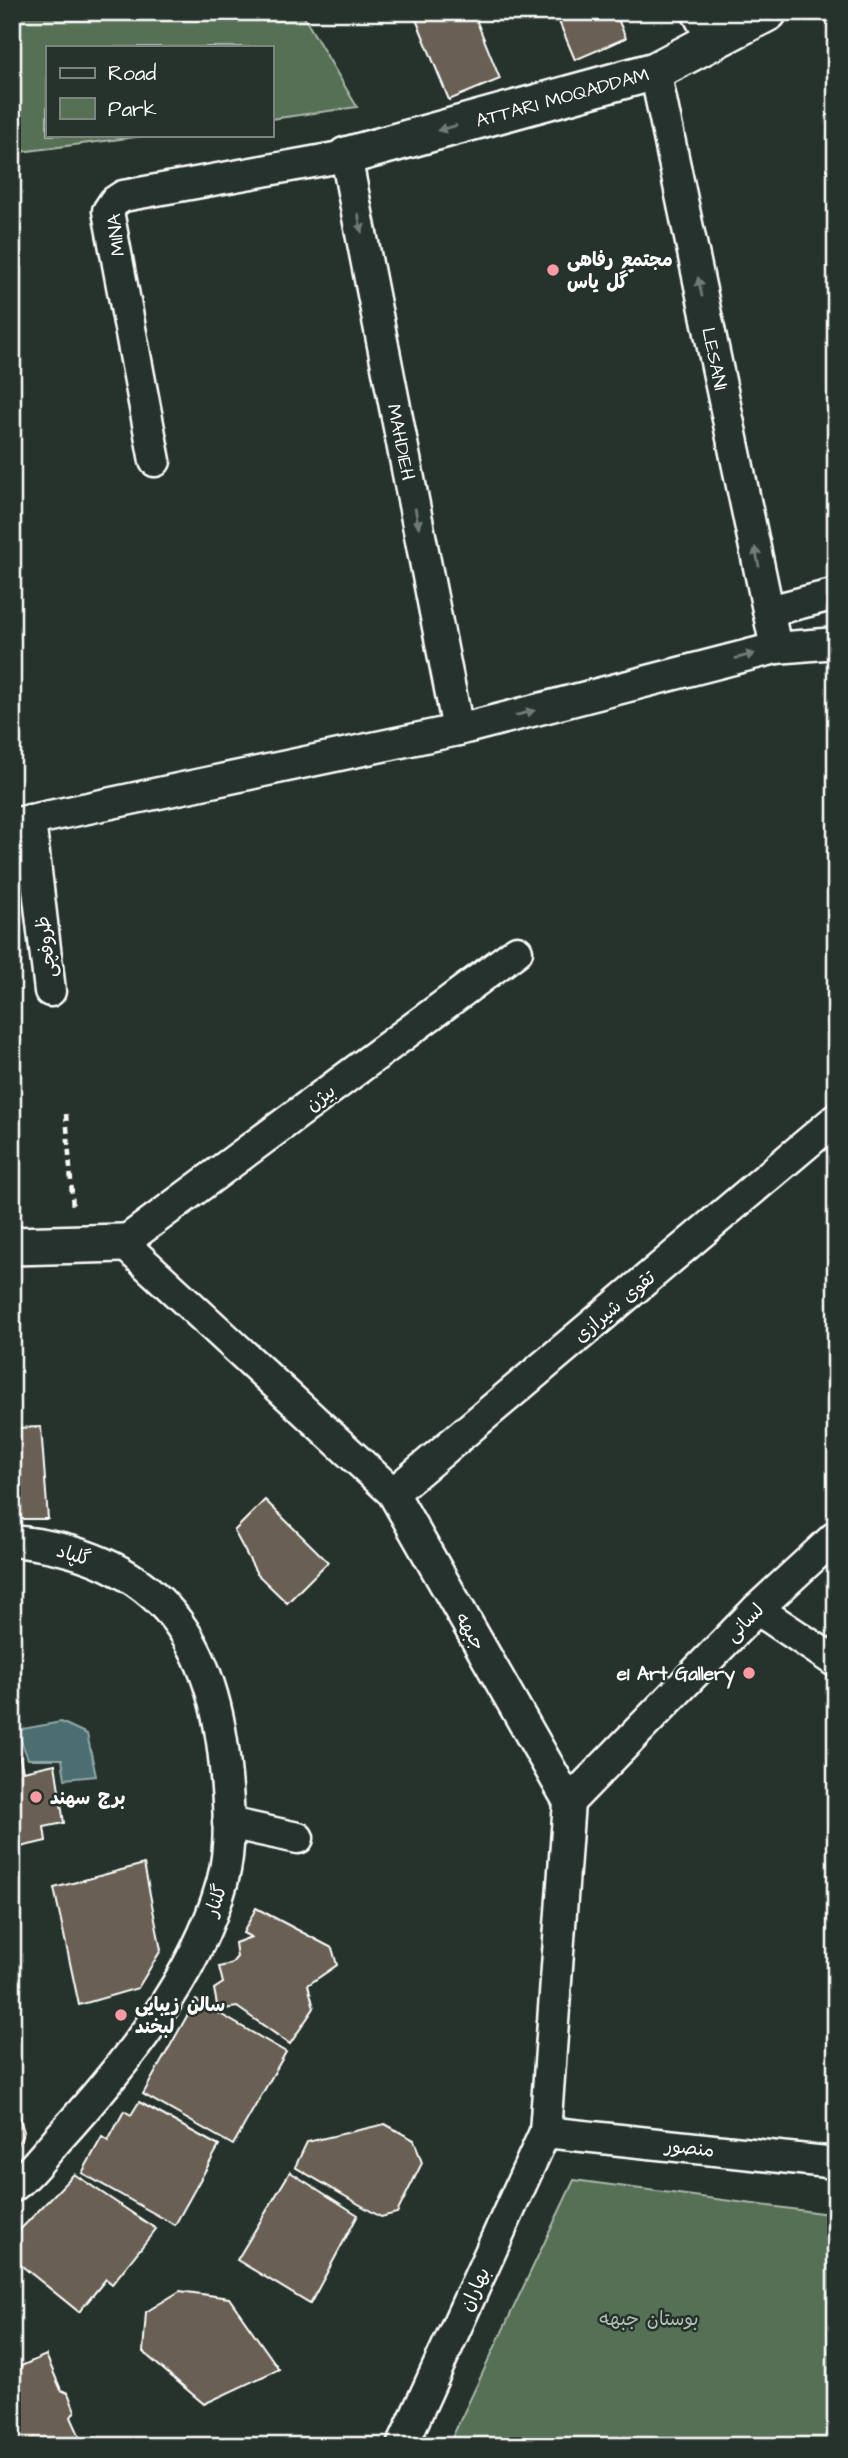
<svg xmlns="http://www.w3.org/2000/svg" width="848" height="2458" font-family="'Architects Daughter','Playpen Sans Arabic',sans-serif">
<style>
.green{fill:#567056;stroke:#aab8aa;stroke-width:2}
.water{fill:#4b6e71;stroke:#93a8aa;stroke-width:2}
.building{fill:#696152;stroke:#fff;stroke-width:2}
.lines{fill:none;stroke-linecap:round;stroke-linejoin:round}
.minor-casing{stroke:#fff;stroke-width:35}
.tertiary-casing{stroke:#fff;stroke-width:42}
.path{stroke:#fff;stroke-width:4.5;stroke-dasharray:7 5;stroke-linecap:butt}
.minor{stroke:#26332d;stroke-width:30}
.tertiary{stroke:#26332d;stroke-width:37}
.oneway{fill:#727a76}
.poi-dot{fill:#ff9aa2;stroke:#26332d;stroke-width:2.5}
.labels{text-anchor:middle;stroke-width:5;stroke-linejoin:round;paint-order:stroke}
.street-label{font-size:19px;fill:#fff;stroke:#26332d}
.poi-label{font-size:19px;font-weight:bold;fill:#fff;stroke:#26332d;text-anchor:start}
.park-label{font-size:19px;fill:#b3bfb3;stroke:#26332d}
</style>
<rect width="100%" height="100%" fill="#26332d"/>
<filter id="ink" filterUnits="userSpaceOnUse"><feTurbulence type="fractalNoise" baseFrequency=".0143" numOctaves="2"/><feDisplacementMap in="SourceGraphic" scale="14" xChannelSelector="R" yChannelSelector="G"/><feConvolveMatrix kernelMatrix="1 2 1 2 8 2 1 2 1" color-interpolation-filters="sRGB"/></filter>
<g filter="url(#ink)">
<path class="green" d="M 12,12 L 301,12 L 357,107 L 271,119 L 271,47 L 47,47 L 47,135 L 151,135 L 12,153 Z
M 574,2180 L 836,2215 L 836,2446 L 448,2446 Z"/>
<path class="water" d="M 61,1722 L 87,1734 L 96,1776 L 65,1779 L 62,1759 L 28,1759 L 17,1730 Z"/>
<path class="building" d="M 413,12 L 473,12 L 500,79 L 449,100 Z
M 555,12 L 615,12 L 626,38 L 575,60 Z
M 41,1427 L 48,1519 L 12,1519 L 12,1428 Z
M 265,1500 L 328,1562 L 287,1603 L 257,1574 L 234,1531 Z
M 19,1754 L 23,1771 L 55,1764 L 64,1823 L 44,1827 L 46,1841 L 12,1849 L 12,1755 Z
M 144,1864 L 161,1950 L 138,1988 L 79,2005 L 54,1888 Z
M 256,1908 L 332,1948 L 337,1965 L 308,1985 L 314,2008 L 290,2044 L 237,2007 L 218,2010 L 214,1989 L 223,1983 L 219,1967 L 231,1964 L 237,1957 L 235,1943 L 251,1937 L 243,1933 Z
M 196,2000 L 286,2052 L 233,2145 L 143,2094 Z
M 12,2092 L 24,2132 L 12,2156 Z
M 139,2102 L 219,2146 L 175,2225 L 82,2173 L 102,2137 L 108,2141 L 124,2111 L 131,2115 Z
M 385,2124 L 414,2140 L 422,2163 L 397,2213 L 381,2217 L 295,2167 L 307,2142 Z
M 290,2172 L 358,2215 L 310,2304 L 237,2260 Z
M 74,2174 L 156,2229 L 112,2284 L 106,2279 L 79,2312 L 12,2258 L 12,2238 Z
M 180,2291 L 229,2298 L 279,2369 L 204,2404 L 143,2352 L 146,2312 Z
M 46,2355 L 61,2390 L 68,2393 L 75,2411 L 71,2417 L 84,2446 L 12,2446 L 12,2370 Z"/>
<g class="lines">
<defs>
<g id="minor">
<path d="M 697,12 L 712,39"/>
<path id="s1" d="M 655,71 L 776,648"/>
<path id="s2" d="M 155,461 L 108,211 L 114,202 L 123,196 L 346,156 L 458,730"/>
<path d="M 769,611 L 836,594"/>
<path d="M 30,820 L 50,991"/>
<path d="M 12,824 L 458,730 L 776,648 L 836,643"/>
<path d="M 393,1493 L 836,1119"/>
<path d="M 12,1541 C 152,1554 213,1632 225,1767 C 229,1805 232,1847 222,1883 C 195,1980 122,2068 56,2141 C 43,2156 29,2175 12,2187"/>
<path d="M 757,1609 L 836,1662"/>
<path d="M 569,1802 L 757,1609 L 836,1536"/>
<path d="M 228,1823 L 298,1838"/>
<path d="M 545,2132 L 836,2163"/>
<path d="M 402,2446 L 545,2132 L 569,1802 L 393,1493 L 123,1243 L 517,951"/>
</g>
<g id="tertiary">
<path id="s3" d="M 346,156 L 655,71 L 768,12"/>
<path d="M 12,1246 L 123,1243"/>
</g>
</defs>
<use href="#minor" class="minor-casing"/>
<use href="#tertiary" class="tertiary-casing"/>
<path class="path" d="M 66,1114 L 73,1208"/>
<use href="#minor" class="minor"/>
<use href="#tertiary" class="tertiary"/>
</g>
<defs><path id="oneway-solid" d="M-6-.8H1V-3.2L6.5 0L1 3.2V.8H-6Z" transform="scale(1.75)"/></defs>
<g class="oneway">
<use href="#oneway-solid" transform="translate(447 128) rotate(165)"/>
<use href="#oneway-solid" transform="translate(360 223) rotate(79)"/>
<use href="#oneway-solid" transform="translate(700 287) rotate(-102)"/>
<use href="#oneway-solid" transform="translate(417 518) rotate(79)"/>
<use href="#oneway-solid" transform="translate(757 557) rotate(-102)"/>
<use href="#oneway-solid" transform="translate(745 656) rotate(-14)"/>
<use href="#oneway-solid" transform="translate(525 713) rotate(-14)"/>
</g>
</g>
<g class="poi-dot">
<circle cx="553" cy="270" r="7"/>
<circle cx="749" cy="1673" r="7"/>
<circle cx="36" cy="1797" r="7"/>
<circle cx="121" cy="2015" r="7"/>
</g>
<g class="labels">
<g class="street-label">
<text dy="7" stroke="none"><textPath href="#s3" startOffset="224">ATTARI MOQADDAM</textPath></text>
<text transform="translate(115 235) rotate(-96)" y="7">MINA</text>
<text dy="7" stroke="none"><textPath href="#s1" startOffset="294">LESANI</textPath></text>
<text dy="7" stroke="none"><textPath href="#s2" startOffset="794">MAHDIEH</textPath></text>
<text transform="translate(45 947) rotate(-97)" y="7">ظروفچی</text>
<text transform="translate(320 1097) rotate(-37)" y="7">بیژن</text>
<text transform="translate(614 1306) rotate(-40)" y="7">تقوی شیرازی</text>
<text transform="translate(74 1554) rotate(17)" y="7">گلپاد</text>
<text transform="translate(744 1622) rotate(-45)" y="7">لسانی</text>
<text transform="translate(471 1631) rotate(60)" y="7">جبهه</text>
<text transform="translate(215 1900) rotate(-71)" y="7">گلنار</text>
<text transform="translate(690 2147) rotate(6)" y="7">منصور</text>
<text transform="translate(474 2289) rotate(-66)" y="7">بهاران</text>
</g>
<g class="poi-label">
<text x="567" y="266">مجتمع رفاهی<tspan x="567" dy="22">گل یاس</tspan></text>
<text x="735" y="1680" text-anchor="end">e1 Art Gallery</text>
<text x="50" y="1804">برج سهند</text>
<text x="135" y="2011">سالن زیبایی<tspan x="135" dy="22">لبخند</tspan></text>
</g>
<g class="park-label">
<text x="649" y="2325">بوستان جبهه</text>
</g>
</g>
<rect width="848" height="2458" fill="none" stroke="#26332d" stroke-width="42"/>
<rect x="21" y="21" width="806" height="2416" fill="none" stroke="#fff" stroke-width="2.5" filter="url(#ink)"/>
<rect x="46" y="46" width="228" height="91" fill="#26332d" stroke="#7d8581" stroke-width="2"/>
<rect x="60" y="68" width="35" height="10" fill="#26332d" stroke="#7d8581" stroke-width="2"/>
<text x="108" y="80" font-size="21" fill="#ffffff">Road</text>
<rect x="60" y="98" width="35" height="21" fill="#567056" stroke="#7d8581" stroke-width="2"/>
<text x="108" y="116" font-size="21" fill="#ffffff">Park</text>
</svg>
